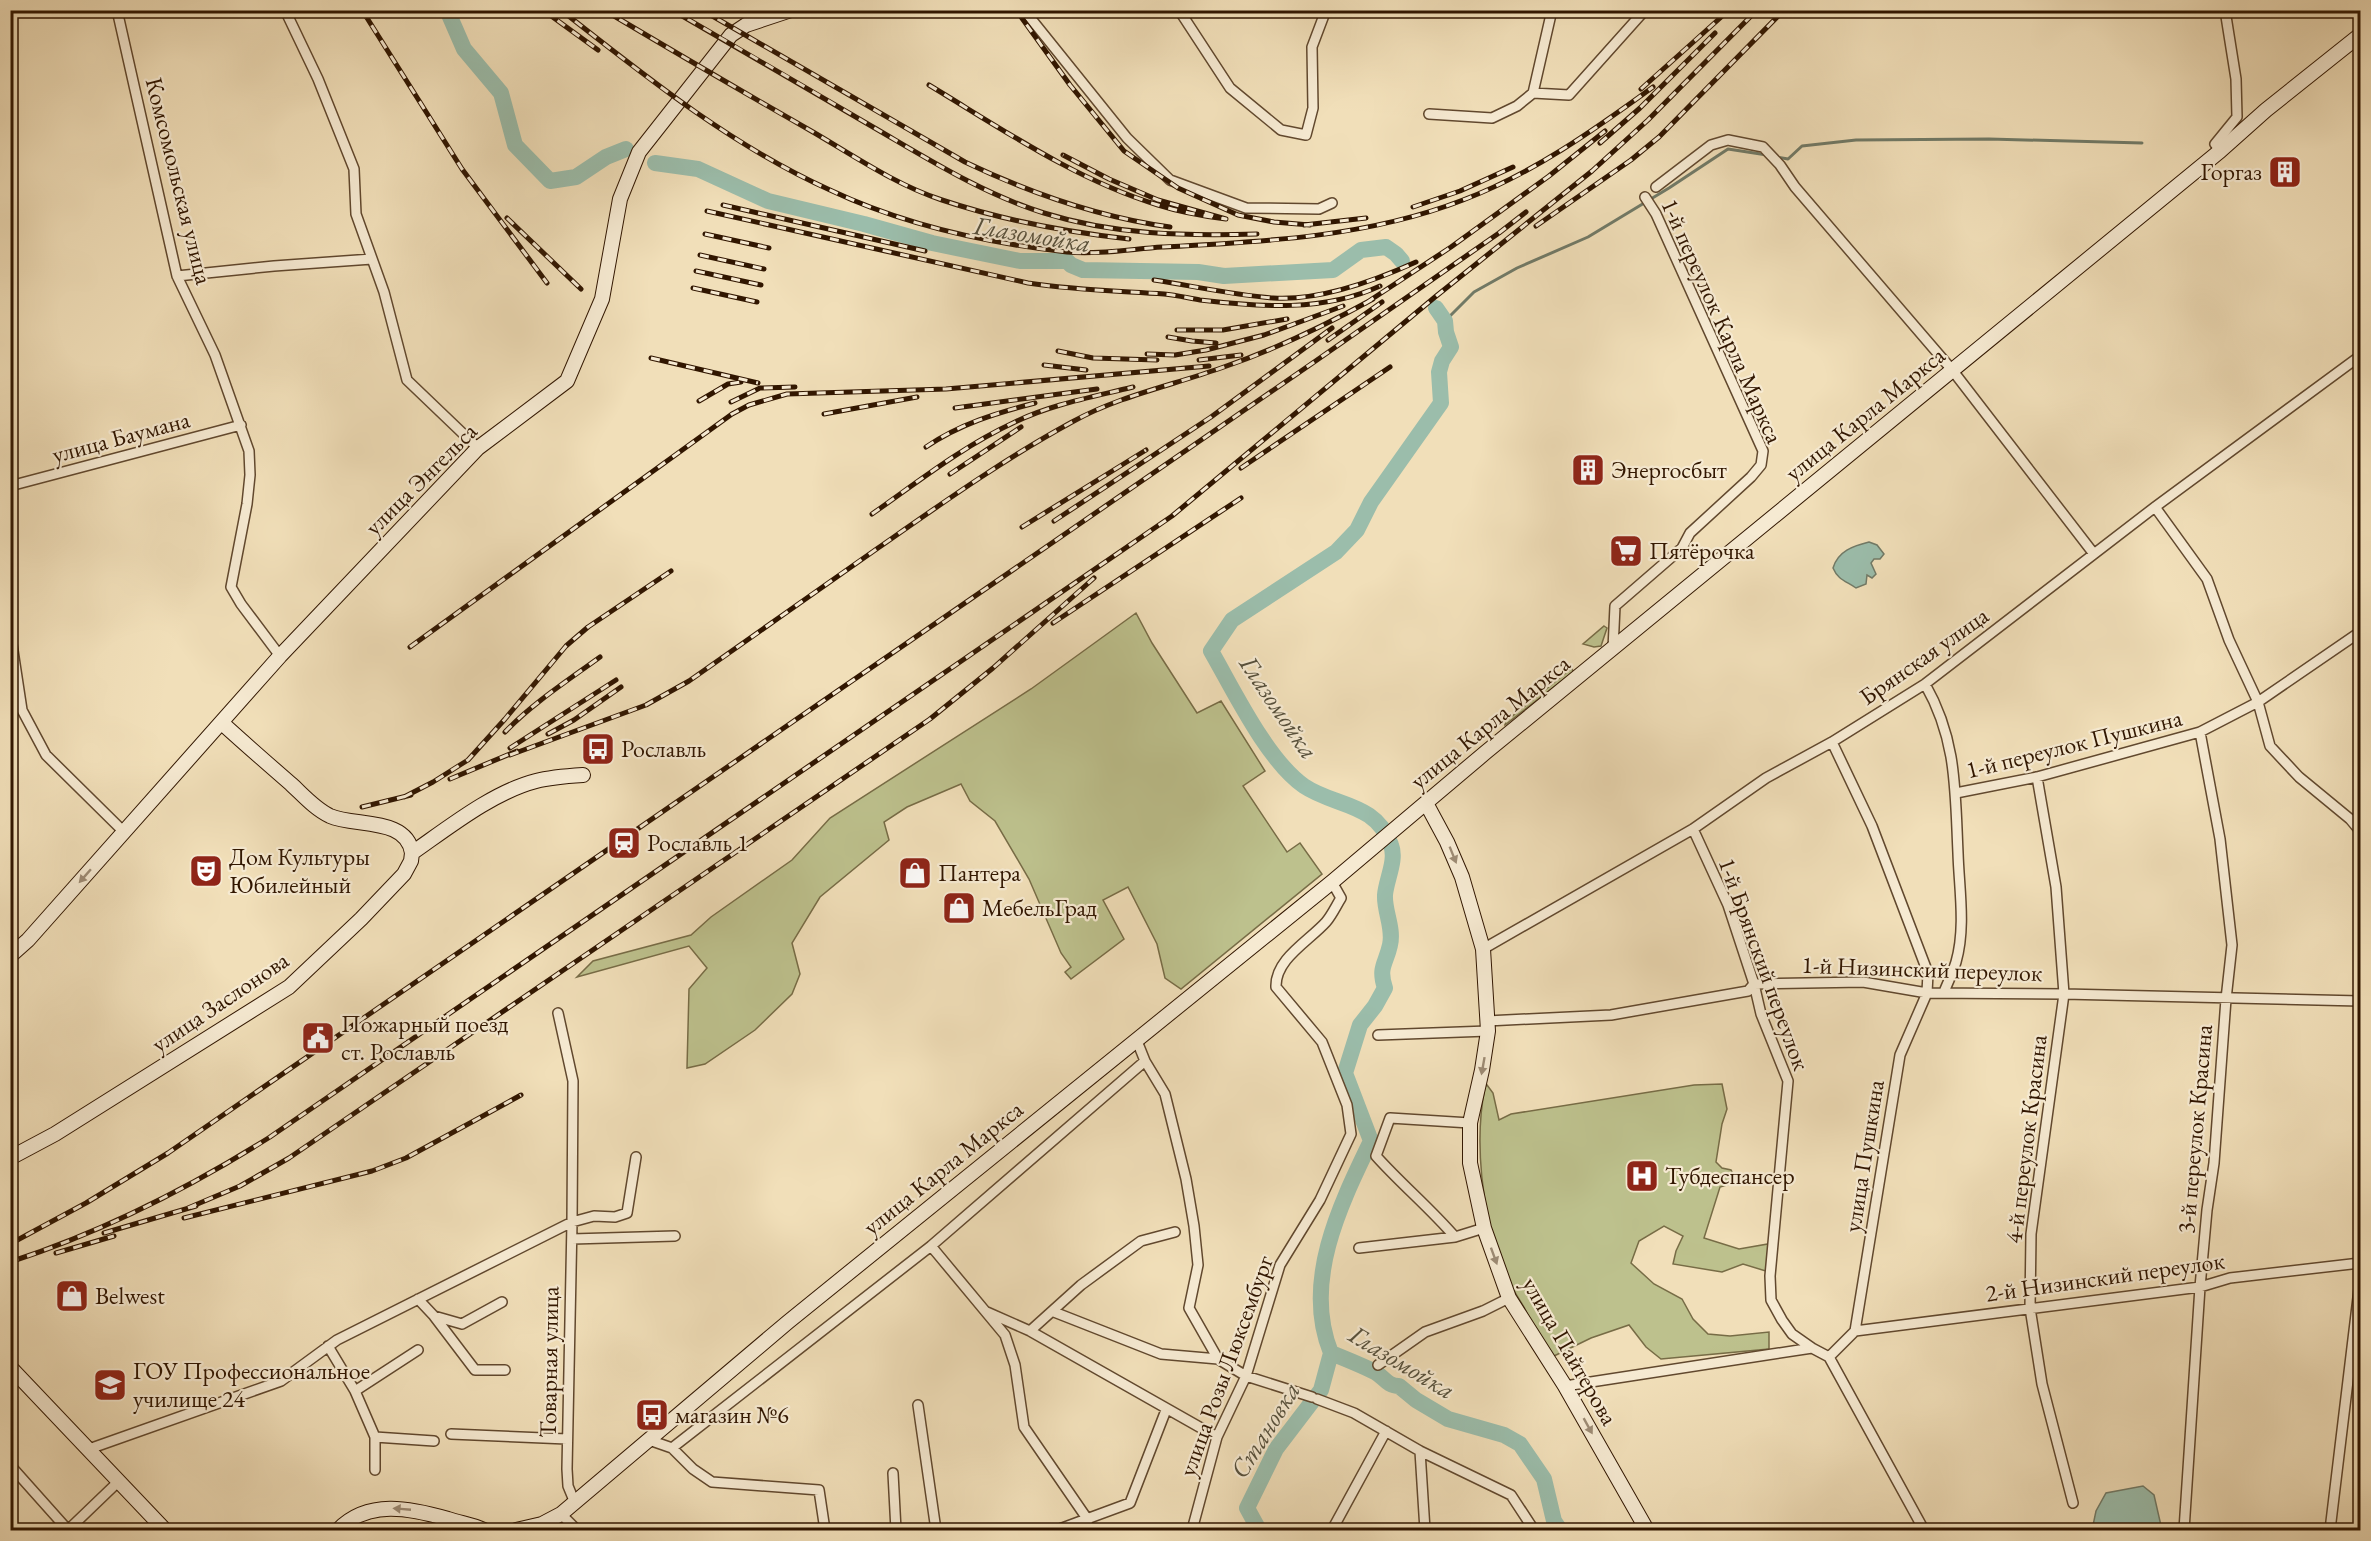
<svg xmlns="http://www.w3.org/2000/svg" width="2371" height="1541" font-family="'EB Garamond',serif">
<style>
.green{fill:#bdc18d;stroke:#776c46;stroke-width:1.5}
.water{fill:#9bbdab;stroke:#717a67;stroke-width:1.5}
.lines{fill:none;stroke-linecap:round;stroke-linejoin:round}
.stream{stroke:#717a67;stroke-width:3}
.river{stroke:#9bbdab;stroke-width:16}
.street-casing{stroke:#61482e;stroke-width:12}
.secondary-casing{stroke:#311600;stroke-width:16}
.street{stroke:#f6ead2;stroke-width:9}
.secondary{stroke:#f6ead2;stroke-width:14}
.rail-casing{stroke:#311600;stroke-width:5}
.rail{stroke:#f6ead2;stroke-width:3;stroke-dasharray:9;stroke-linecap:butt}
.oneway{fill:#9d8b74}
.labels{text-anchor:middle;stroke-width:4.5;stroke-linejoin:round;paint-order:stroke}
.poi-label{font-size:24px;fill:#311600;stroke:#f6ead2;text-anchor:start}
.street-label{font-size:24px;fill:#311600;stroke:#f6ead2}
.water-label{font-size:26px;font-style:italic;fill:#56503c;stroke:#f6ead2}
</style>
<rect width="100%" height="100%" fill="#f1dfb9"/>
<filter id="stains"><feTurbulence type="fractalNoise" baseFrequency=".00333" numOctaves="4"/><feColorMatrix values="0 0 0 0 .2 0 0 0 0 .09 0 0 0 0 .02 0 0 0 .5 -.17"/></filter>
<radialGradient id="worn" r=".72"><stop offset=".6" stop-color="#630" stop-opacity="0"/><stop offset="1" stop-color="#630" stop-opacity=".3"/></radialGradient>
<path class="green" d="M 1136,613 L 1152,643 L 1197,713 L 1221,701 L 1265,771 L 1243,786 L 1287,852 L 1300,843 L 1322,874 L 1181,989 L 1165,978 L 1157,944 L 1128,887 L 1103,900 L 1124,939 L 1071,979 L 1065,972 L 1071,967 L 1061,953 L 1029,879 L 995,821 L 970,801 L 961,784 L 907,807 L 884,822 L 889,840 L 820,897 L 792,943 L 800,974 L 792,994 L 755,1030 L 705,1064 L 687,1068 L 689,989 L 707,968 L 689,946 L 577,977 L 593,961 L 691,935 L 711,917 L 792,860 L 830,818 L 1031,689 Z
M 1604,626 L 1607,628 L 1601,646 L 1594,647 L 1583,644 Z
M 1572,668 L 1573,672 L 1505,725 L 1505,722 Z
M 1722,1084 L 1727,1109 L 1722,1124 L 1716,1162 L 1722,1168 L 1731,1170 L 1734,1176 L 1730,1184 L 1720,1187 L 1704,1238 L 1739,1249 L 1768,1244 L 1769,1272 L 1743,1264 L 1722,1272 L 1673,1264 L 1676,1251 L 1683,1236 L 1664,1226 L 1639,1241 L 1631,1263 L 1654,1284 L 1682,1299 L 1693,1319 L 1708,1334 L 1730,1336 L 1769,1332 L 1769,1349 L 1661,1359 L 1646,1347 L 1629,1325 L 1591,1338 L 1554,1356 C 1541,1342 1533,1326 1525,1309 C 1517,1295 1506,1280 1501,1264 C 1482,1212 1474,1141 1485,1087 L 1487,1085 L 1493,1093 L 1499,1120 L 1511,1114 L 1694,1085 Z"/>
<path class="water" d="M 1869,542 L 1877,545 L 1884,554 L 1880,559 L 1874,559 L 1871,563 L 1876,574 L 1872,578 L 1867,575 L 1866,584 L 1856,588 C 1846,581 1838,580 1833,568 C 1838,551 1853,546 1869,542 Z
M 2143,1486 L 2154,1495 L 2162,1530 L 2092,1530 L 2096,1511 L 2106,1493 Z"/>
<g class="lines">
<path class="stream" d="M 1777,157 L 1788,159 L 1802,146 L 1856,140 L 1989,139 L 2142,143
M 1445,321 L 1474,292 L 1517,268 L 1588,237 L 1669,188 L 1728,149 L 1767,155"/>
<path class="river" d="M 447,10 L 464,49 L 501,93 L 515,145 L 550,181 L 576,177 L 606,157 L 626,149
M 655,163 L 698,169 L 768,201 L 864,224 L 932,243 L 1020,261 L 1067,261 L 1071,265 L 1083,270 L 1198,272 L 1224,276 L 1333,270 L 1361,250 L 1386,247 L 1396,254 L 1402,261
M 1436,308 L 1445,321 L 1446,332 L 1451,347 L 1442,361 L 1439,372 L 1441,403 L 1371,502 L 1357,530 L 1336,552 L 1232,620 L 1211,651 C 1234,691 1267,760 1304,786 C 1335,807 1376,802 1391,845 C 1397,860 1386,880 1385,895 C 1384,911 1394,928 1390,945 C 1386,964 1378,967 1385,988 L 1375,1006 L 1360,1025 L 1345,1073 L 1371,1141 C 1340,1205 1302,1282 1331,1353 C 1346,1359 1361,1365 1375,1372 C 1384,1377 1387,1386 1399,1386 L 1416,1400 L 1448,1419 L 1504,1435 L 1520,1444 L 1544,1479 L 1554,1521 L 1560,1530
M 1259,1530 L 1247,1508 L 1276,1449 L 1321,1390 L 1331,1353"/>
<defs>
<path id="street" d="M 117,10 L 177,276 L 215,355 L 249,451 L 250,475 L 247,504 L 231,587 L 241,604 L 280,656
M 285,10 L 318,79 L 354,169 L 356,214 L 384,292 L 407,380 L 478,448
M 1024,10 L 1127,138 L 1170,180 L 1246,208 L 1319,209 L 1332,203
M 1179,10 L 1230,88 L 1281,130 L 1306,135 L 1313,108 L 1312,47 L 1326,10
M 1552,10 L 1533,93 L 1569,95 L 1645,10
M 1429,114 L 1492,118 L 1517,106 L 1533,93
M 2220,151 L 2215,144 L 2237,117 L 2236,79 L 2225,10
M 1656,187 L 1711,145 L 1728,140 L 1763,147 L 1780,165 L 1795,187 L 1953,371 L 2094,554
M 177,276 L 274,266 L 372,259
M 10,486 L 241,425
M 2155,507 L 2207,579 L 2229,640 L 2258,702 L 2270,746 L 2299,777 L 2350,819 L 2360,831
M 10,631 L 22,710 L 46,755 L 124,832
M 1613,649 L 1615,606 L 1682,548 L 1690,533 L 1751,477 L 1761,465 L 1763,451 L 1656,214 L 1645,197
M 1925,684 C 1957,740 1955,790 1958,853 C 1959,888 1966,927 1956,962 C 1953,972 1948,982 1944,992
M 1832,742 L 1872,826 L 1928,973 L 1927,993 L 1900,1055 L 1855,1331
M 2037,777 L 2056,887 L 2064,994 L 2031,1234 L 2030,1308 L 2042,1384 L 2073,1503
M 1956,793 L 2037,777 L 2200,732 L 2258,702 L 2360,632
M 1693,829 L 1728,905 L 1754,984 L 1761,1014 L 1788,1081 L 1770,1276 L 1771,1300 L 1782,1320 L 1792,1334 L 1812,1348
M 1483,949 L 1693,829 L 1766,778 L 1832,742 L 1925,684 L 2155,507 L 2360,356
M 558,1013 L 573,1081 L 572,1222 L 567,1469 L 568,1486 L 575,1503
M 1487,1021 L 1611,1015 L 1748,991 L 1754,984 L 1863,982 L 1927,993 L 2064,994 L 2360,1001
M 1378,1035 L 1488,1031
M 1137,1041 L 1145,1061 L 1165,1094 L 1186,1179 L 1194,1226 L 1198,1265 L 1189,1308 L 1218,1359 L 1246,1376 L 1312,1397
M 1455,1237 C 1430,1208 1401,1184 1376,1156 L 1390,1118 L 1470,1123
M 572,1239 L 675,1236
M 931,1246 L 1005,1335 L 1015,1365 L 1024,1427 L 1088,1520
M 1359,1248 L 1455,1237 L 1484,1228
M 418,1299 L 434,1316 L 475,1370 L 505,1370
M 987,1312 L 1030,1331 L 1217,1437
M 1054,1312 L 1161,1354 L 1218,1359
M 434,1316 L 462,1324 L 502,1302
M 1030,1331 L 1081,1285 L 1141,1241 L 1175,1232
M 1855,1331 L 2200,1287 L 2230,1278 L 2360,1263
M 328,1346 L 355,1391 L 375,1437 L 434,1441
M 1829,1357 L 1924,1530
M 1378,1365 L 1425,1332 L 1483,1311 L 1509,1298
M 1565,1386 L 1812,1348 L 1829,1357 L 1855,1331
M 355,1391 L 418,1350
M 1317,1399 L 1354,1413 L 1420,1451 L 1511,1495 L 1534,1530
M 918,1405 L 936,1530
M 451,1434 L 567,1439
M 649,1440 L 672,1448 L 693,1469 L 712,1482 L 819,1490 L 825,1530
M 672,1448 L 931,1246 L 1145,1061
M 89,1449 L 281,1381 L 337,1340 L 572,1222 L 594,1216 L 615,1217 L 627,1213 L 636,1157
M 1420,1451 L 1425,1530
M 10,1465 L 68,1530
M 375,1470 L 375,1437
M 893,1473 L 896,1530
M 561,1514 L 577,1530
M 68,1530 L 119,1481
M 1057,1530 L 1130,1503 L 1166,1410
M 1192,1530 L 1217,1437 L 1246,1376 L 1280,1265 L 1320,1200 L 1351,1134 L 1347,1105 L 1322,1042 L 1276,987 C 1275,959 1309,941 1326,922 C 1332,915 1336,906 1341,898 L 1332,882
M 1332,1530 L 1386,1431
M 2184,1530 L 2200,1287 L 2207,1210 L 2214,1163 L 2226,999 L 2232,945 L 2220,839 L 2200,732
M 2330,1530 L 2360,1281"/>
<path id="secondary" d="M 222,723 C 245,744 268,764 291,784 C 303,795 315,809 330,816 C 355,827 407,817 412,853
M 1426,803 L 1447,842 L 1462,877 L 1483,949 L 1488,1031 L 1482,1070 L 1470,1123 L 1470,1163 L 1484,1228 L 1509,1298 L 1565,1386 L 1647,1530
M 10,956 L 28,940 L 280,656 L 478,448 L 567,381 L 602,299 L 620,199 L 639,152 L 731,35 L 746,25 L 791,10
M 10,1158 L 55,1134 L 289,987 L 361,919 L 404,874 L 411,861 L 412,853 C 448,828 493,792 536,781 C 551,777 567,776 583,775
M 10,1367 L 165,1530
M 338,1530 C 368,1499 410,1508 448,1519 C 460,1523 473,1525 484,1530
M 516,1530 L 542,1524 L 561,1514 L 788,1322 L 1332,882 L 1486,752 L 2220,151 L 2266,110 L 2360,35"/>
</defs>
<use href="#street" class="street-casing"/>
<use href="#secondary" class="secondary-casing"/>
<use href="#street" class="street"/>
<use href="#secondary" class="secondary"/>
<defs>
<path id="rail" d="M 362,10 L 462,169 L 547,283
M 543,10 L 598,50
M 561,10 C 645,76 732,146 830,190 C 904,225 986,243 1067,252 C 1096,255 1132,249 1162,247 C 1263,242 1368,237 1463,200 C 1532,174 1594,130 1653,87
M 604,10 C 673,51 743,92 813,132 C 854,156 896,185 942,200 C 1002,220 1066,232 1129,239
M 672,10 C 740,49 807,88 873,127 C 928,159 983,194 1044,213 C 1114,235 1185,236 1257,234
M 702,10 L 965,162 C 1030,193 1098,217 1170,227
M 1016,10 L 1070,85 L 1124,151 L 1178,188 L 1238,215 L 1274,222 L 1310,225
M 929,85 C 1002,129 1076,180 1158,205 C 1180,212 1203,216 1226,219 L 1158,200 L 1109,179 L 1063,155
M 1641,89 L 1729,10
M 1600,143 L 1640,108 L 1715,33
M 723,205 L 925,251
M 1413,207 L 1460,191 L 1513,167
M 707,211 L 1028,283 C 1073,290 1119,291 1164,294 C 1176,295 1188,298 1200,300 C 1260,307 1324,312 1380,286
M 507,218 L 581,289
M 1304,225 L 1366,218
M 1536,226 L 1631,160 L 1659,137 L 1784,10
M 705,234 L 769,248
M 700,255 L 764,269
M 696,271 L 761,285
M 1154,280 C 1193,286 1234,295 1273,298 C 1319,301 1374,281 1416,262
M 693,288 L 757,302
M 1366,303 L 1451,247 L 1549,176 L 1605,131
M 1177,330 L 1223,330 L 1287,319
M 1168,337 L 1192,341 L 1216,343
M 1328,340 L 1382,302
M 1058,351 L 1093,358 L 1157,360
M 1147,354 L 1175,355 L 1206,350 L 1264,335 L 1343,306
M 651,358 L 758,383
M 1199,360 L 1241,355
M 1044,365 L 1086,370
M 699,401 L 728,384 L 741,382
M 731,402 L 760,388 L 795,387
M 955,408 L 1097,389
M 824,414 L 917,397
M 926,447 C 960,424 996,413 1035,403
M 1241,468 L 1390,367
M 950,474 L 1021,427
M 872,514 C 919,481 963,446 1015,422 C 1052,404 1093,397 1133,387
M 1054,521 L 1211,417 L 1332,328
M 1022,527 L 1146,450
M 1053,623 L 1241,498
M 410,647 L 732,414 L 749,405 L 787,394 L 946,389 L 1209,366
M 505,732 C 533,703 567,681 600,657
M 548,734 L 574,720 L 621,687
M 510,748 L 616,680
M 510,755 L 646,705 L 689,681 C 752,637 815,592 878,548 C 941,504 1004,459 1072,422 C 1119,396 1170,386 1221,368 C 1274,350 1324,326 1373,299
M 450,779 L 517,751
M 404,797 L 433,782 L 468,760 L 505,719 L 566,646 L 588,627 L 671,571
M 362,807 L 411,795
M 188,1208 L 240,1186 L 289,1158 L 930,719 L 993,668 L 1094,578
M 184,1218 L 372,1171 L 406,1158 L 521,1095
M 104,1233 L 196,1206
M 10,1244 L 86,1203 L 168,1153 L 1317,360 L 1499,233 L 1526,212
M 56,1253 L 114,1236
M 10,1262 C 102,1232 189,1188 270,1137 L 1172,516 L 1435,297 L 1592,171 L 1648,120 L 1757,10"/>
</defs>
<use href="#rail" class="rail-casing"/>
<use href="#rail" class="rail"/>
</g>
<defs><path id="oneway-solid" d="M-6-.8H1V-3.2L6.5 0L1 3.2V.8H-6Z" transform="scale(1.5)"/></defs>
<g class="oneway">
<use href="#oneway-solid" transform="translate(1453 855) rotate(68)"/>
<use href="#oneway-solid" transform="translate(85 876) rotate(131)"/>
<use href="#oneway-solid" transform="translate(1483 1066) rotate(100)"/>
<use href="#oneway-solid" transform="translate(1494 1256) rotate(70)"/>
<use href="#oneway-solid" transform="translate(1588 1426) rotate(61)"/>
<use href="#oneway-solid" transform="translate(402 1509) rotate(-175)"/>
</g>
<defs>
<symbol id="building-square" viewBox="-11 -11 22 22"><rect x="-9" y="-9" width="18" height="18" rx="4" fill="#8f2418" stroke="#f6ead2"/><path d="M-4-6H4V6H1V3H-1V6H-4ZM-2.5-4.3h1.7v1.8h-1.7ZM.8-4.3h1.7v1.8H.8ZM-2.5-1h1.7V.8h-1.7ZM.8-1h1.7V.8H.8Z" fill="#fff"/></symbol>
<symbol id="supermarket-square" viewBox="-11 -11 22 22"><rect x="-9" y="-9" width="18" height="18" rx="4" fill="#8f2418" stroke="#f6ead2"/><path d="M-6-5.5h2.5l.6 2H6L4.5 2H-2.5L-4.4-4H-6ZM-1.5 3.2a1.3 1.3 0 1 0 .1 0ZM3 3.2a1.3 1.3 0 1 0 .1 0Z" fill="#fff"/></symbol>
<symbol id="bus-square" viewBox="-11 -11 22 22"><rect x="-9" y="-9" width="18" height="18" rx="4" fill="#8f2418" stroke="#f6ead2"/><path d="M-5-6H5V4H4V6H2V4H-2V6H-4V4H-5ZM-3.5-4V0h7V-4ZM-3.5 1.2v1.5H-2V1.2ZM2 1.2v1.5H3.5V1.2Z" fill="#fff"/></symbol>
<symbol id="station-square" viewBox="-11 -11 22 22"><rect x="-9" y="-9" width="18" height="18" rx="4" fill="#8f2418" stroke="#f6ead2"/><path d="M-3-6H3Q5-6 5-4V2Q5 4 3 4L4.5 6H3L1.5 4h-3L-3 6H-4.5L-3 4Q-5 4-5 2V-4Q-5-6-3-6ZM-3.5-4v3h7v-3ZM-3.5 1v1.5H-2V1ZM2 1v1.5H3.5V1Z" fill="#fff"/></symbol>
<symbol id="theatre-square" viewBox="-11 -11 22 22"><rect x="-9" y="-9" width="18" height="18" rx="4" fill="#8f2418" stroke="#f6ead2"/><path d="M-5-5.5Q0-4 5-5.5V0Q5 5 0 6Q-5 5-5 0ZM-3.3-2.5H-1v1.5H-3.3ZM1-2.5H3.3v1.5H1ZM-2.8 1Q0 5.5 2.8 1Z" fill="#fff"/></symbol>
<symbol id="shop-square" viewBox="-11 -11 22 22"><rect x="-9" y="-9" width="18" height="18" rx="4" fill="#8f2418" stroke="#f6ead2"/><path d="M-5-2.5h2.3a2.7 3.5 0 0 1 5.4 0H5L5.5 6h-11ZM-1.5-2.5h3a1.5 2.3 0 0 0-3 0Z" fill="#fff"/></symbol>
<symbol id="civic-square" viewBox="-11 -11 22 22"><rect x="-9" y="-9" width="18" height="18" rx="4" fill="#8f2418" stroke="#f6ead2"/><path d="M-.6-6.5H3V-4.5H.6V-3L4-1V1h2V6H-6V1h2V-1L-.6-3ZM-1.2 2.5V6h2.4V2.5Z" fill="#fff"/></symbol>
<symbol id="hospital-square" viewBox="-11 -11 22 22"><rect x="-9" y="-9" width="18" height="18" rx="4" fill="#8f2418" stroke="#f6ead2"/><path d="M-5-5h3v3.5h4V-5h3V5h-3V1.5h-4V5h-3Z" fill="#fff"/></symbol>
<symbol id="university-square" viewBox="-11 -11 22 22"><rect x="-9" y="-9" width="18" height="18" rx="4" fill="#8f2418" stroke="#f6ead2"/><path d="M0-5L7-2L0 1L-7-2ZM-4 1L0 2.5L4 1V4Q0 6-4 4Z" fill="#fff"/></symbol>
</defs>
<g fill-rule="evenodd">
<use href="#building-square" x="2266" y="153" width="38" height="38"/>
<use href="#building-square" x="1569" y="451" width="38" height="38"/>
<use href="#supermarket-square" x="1607" y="532" width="38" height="38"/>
<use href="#bus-square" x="579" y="730" width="38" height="38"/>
<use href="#station-square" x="605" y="824" width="38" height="38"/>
<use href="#theatre-square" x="187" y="852" width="38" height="38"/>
<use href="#shop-square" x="896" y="854" width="38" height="38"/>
<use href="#shop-square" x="940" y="889" width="38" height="38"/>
<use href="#civic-square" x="299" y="1019" width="38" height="38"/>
<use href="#hospital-square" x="1623" y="1157" width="38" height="38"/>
<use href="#shop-square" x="53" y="1277" width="38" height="38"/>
<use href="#university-square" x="91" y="1366" width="38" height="38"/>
<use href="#bus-square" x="633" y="1396" width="38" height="38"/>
</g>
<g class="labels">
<g class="poi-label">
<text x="2262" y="180" text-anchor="end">Горгаз</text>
<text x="1611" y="478">Энергосбыт</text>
<text x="1649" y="559">Пятёрочка</text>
<text x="621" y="757">Рославль</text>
<text x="647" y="851">Рославль 1</text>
<text x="229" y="865">Дом Культуры<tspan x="229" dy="28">Юбилейный</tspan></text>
<text x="938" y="881">Пантера</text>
<text x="982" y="916">МебельГрад</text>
<text x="341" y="1032">Пожарный поезд<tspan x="341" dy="28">ст. Рославль</tspan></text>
<text x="1665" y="1184">Тубдеспансер</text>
<text x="95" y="1304">Belwest</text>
<text x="133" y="1379">ГОУ Профессиональное<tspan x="133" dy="28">училище 24</tspan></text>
<text x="675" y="1423">магазин №6</text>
</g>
<g class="street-label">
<text transform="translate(179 181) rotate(76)" y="8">Комсомольская улица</text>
<text transform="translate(1722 321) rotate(66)" y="8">1-й переулок Карла Маркса</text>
<text transform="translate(1865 414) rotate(-39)" y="8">улица Карла Маркса</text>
<text transform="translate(121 437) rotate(-15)" y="8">улица Баумана</text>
<text transform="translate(421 479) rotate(-45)" y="8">улица Энгельса</text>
<text transform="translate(1924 656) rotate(-35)" y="8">Брянская улица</text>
<text transform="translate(1490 722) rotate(-39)" y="8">улица Карла Маркса</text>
<text transform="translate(2074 744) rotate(-14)" y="8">1-й переулок Пушкина</text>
<text transform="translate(1764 964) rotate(70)" y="8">1-й Брянский переулок</text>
<text transform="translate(1922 969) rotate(2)" y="8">1-й Низинский переулок</text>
<text transform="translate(220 1002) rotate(-34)" y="8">улица Заслонова</text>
<text transform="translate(2195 1129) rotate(-85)" y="8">3-й переулок Красина</text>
<text transform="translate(2026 1139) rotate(-83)" y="8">4-й переулок Красина</text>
<text transform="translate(1864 1156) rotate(-81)" y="8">улица Пушкина</text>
<text transform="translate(943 1168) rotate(-39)" y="8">улица Карла Маркса</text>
<text transform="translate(2105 1277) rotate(-8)" y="8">2-й Низинский переулок</text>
<text transform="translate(1570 1351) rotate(60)" y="8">улица Пайтерова</text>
<text transform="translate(549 1362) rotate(-89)" y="8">Товарная улица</text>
<text transform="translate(1226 1366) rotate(-70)" y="8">улица Розы Люксембург</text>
</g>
<g class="water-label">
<text transform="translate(1032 234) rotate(9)" y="9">Глазомойка</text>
<text transform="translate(1279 707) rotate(56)" y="9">Глазомойка</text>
<text transform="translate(1402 1362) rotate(31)" y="9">Глазомойка</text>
<text transform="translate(1265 1430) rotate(-58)" y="9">Становка</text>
</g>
</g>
<rect width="2371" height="1541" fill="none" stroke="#f1dfb9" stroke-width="36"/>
<rect x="12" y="12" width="2347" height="1517" fill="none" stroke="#311600" stroke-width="3"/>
<rect x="18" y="18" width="2335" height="1505" fill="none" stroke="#311600" stroke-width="1.5"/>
<rect width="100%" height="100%" filter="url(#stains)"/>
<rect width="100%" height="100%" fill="url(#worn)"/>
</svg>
